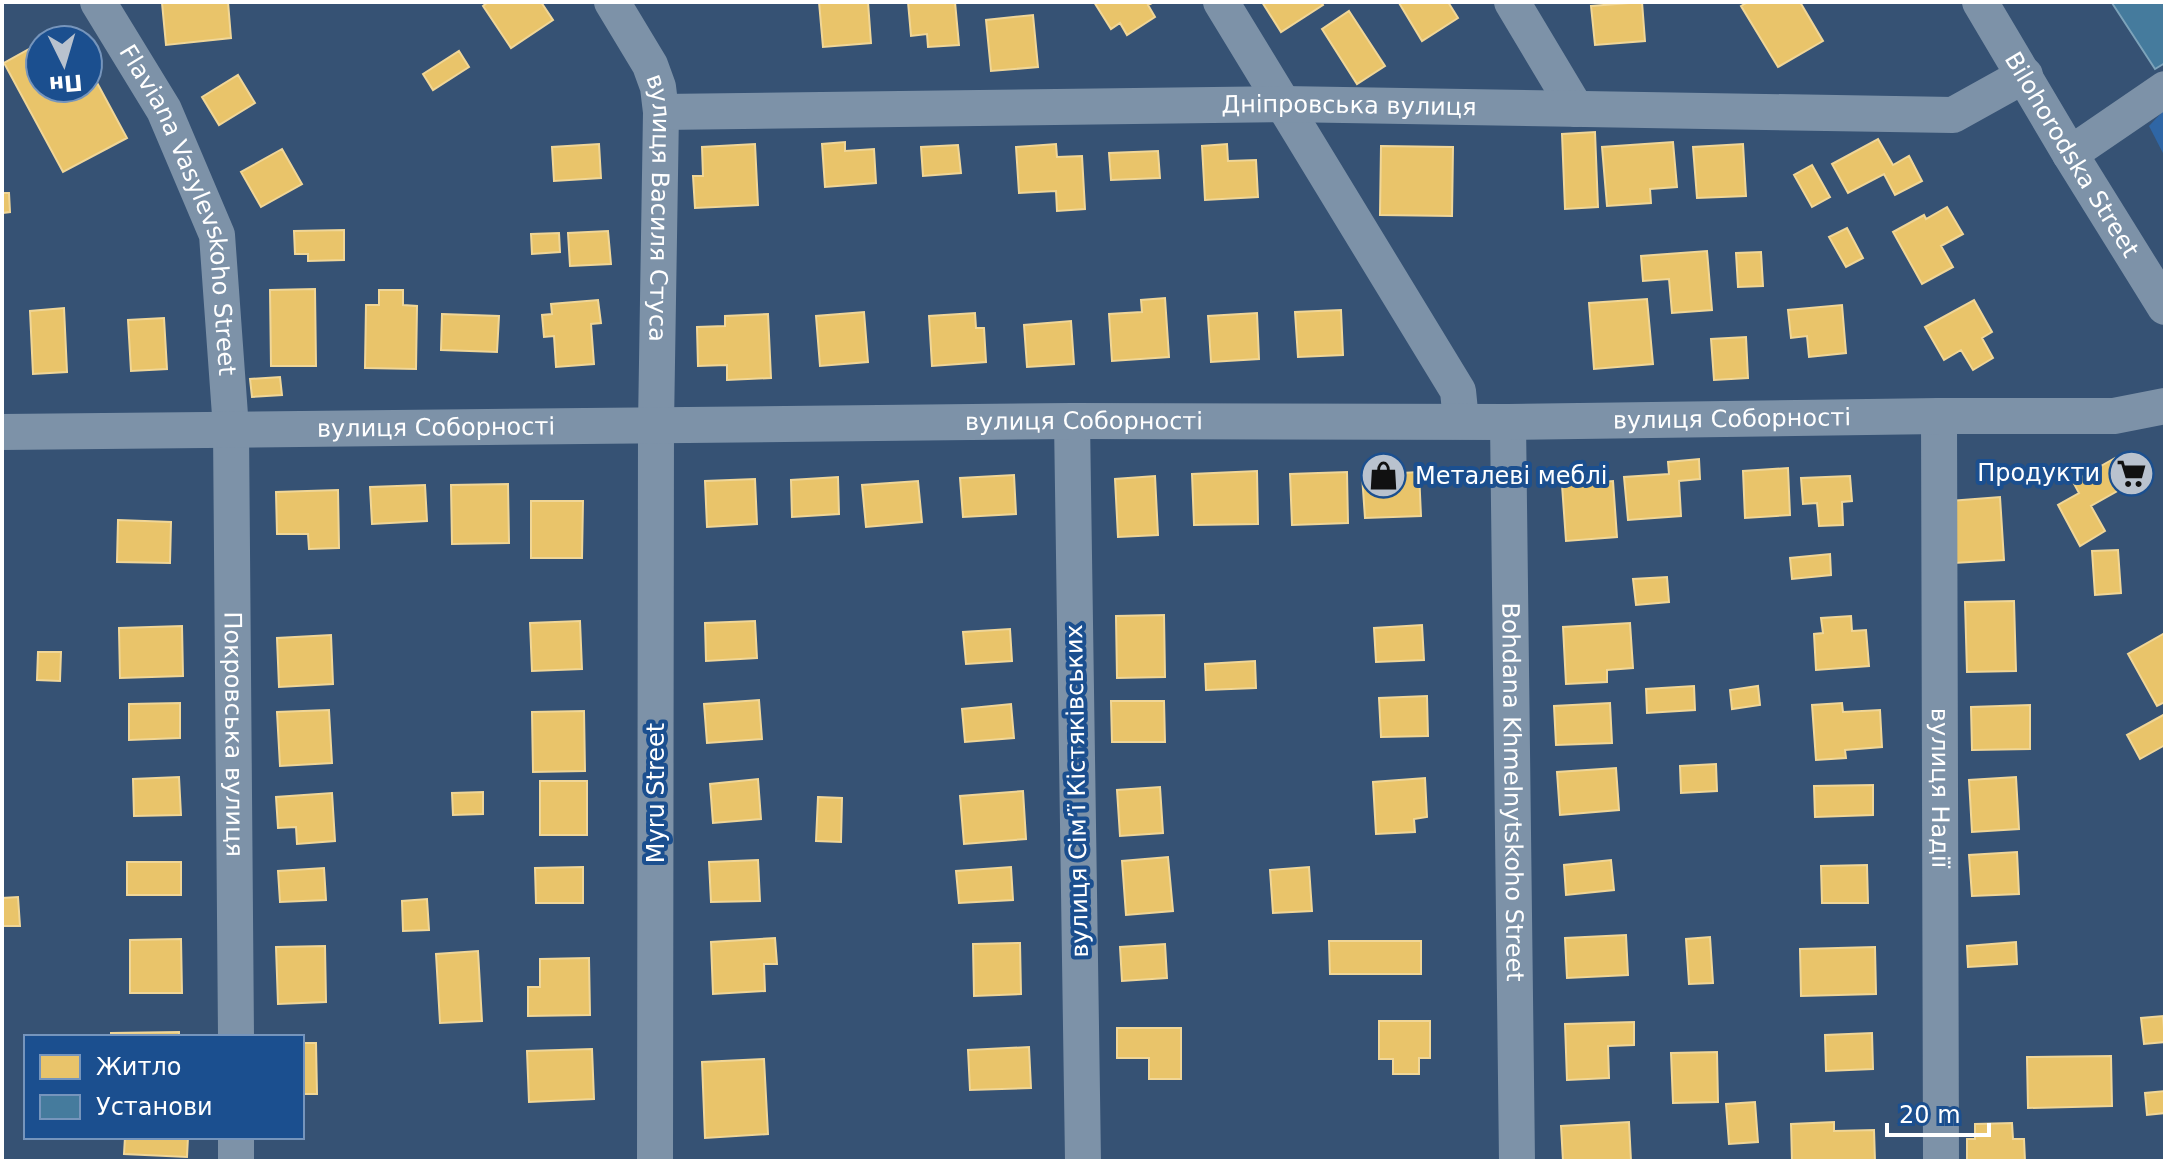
<svg xmlns="http://www.w3.org/2000/svg" width="2167" height="1163" font-family="'DejaVu Sans',sans-serif">
<style>
.green{fill:#2f66a5}
.homes{fill:#e9c46a;stroke:#f0d697;stroke-width:2}
.public{fill:#457b9d;stroke:#7da3ba;stroke-width:2}
.lines{fill:none;stroke-linecap:round;stroke-linejoin:round}
.minor{stroke:#7d92a8;stroke-width:36}
.labels{text-anchor:middle;stroke-width:8;stroke-linejoin:round;paint-order:stroke}
.street-label{font-size:24px;fill:#fff;stroke:#1b4f8f}
.poi-label{font-size:24px;fill:#fff;stroke:#1b4f8f;text-anchor:end}
</style>
<rect width="100%" height="100%" fill="#365274"/>
<path class="green" d="M 2165,109 L 2165,157 L 2149,126 Z"/>
<path class="homes" d="M 172,2 L 228,2 L 231,38 L 166,45 L 162,3 Z
M 488,2 L 541,2 L 553,20 L 511,48 L 483,6 Z
M 819,2 L 868,2 L 871,43 L 823,47 Z
M 908,2 L 955,2 L 959,45 L 928,47 L 927,34 L 911,36 Z
M 1094,2 L 1154,2 L 1148,5 L 1155,17 L 1127,35 L 1120,23 L 1111,29 Z
M 1262,2 L 1321,2 L 1323,5 L 1281,32 Z
M 1401,2 L 1448,2 L 1458,18 L 1422,41 L 1399,3 Z
M 1642,2 L 1645,41 L 1595,45 L 1591,6 Z
M 1748,2 L 1800,2 L 1823,41 L 1778,67 L 1741,6 Z
M 1349,11 L 1385,66 L 1357,84 L 1322,29 Z
M 1033,15 L 1038,67 L 991,71 L 986,20 Z
M 68,28 L 74,40 L 46,40 Z
M 40,43 L 40,88 L 88,88 L 88,66 L 127,138 L 63,172 L 4,63 Z
M 459,51 L 469,67 L 433,90 L 423,74 Z
M 238,75 L 255,103 L 219,125 L 202,97 Z
M 1595,132 L 1598,207 L 1565,209 L 1562,134 Z
M 1878,139 L 1893,165 L 1909,156 L 1922,181 L 1895,195 L 1884,174 L 1848,193 L 1832,164 Z
M 845,142 L 845,151 L 874,149 L 876,183 L 825,187 L 822,144 Z
M 1673,142 L 1677,187 L 1650,189 L 1651,203 L 1607,206 L 1602,147 Z
M 599,144 L 601,178 L 554,181 L 552,147 Z
M 755,144 L 758,205 L 695,208 L 693,176 L 703,176 L 702,147 Z
M 1056,144 L 1057,157 L 1082,156 L 1085,209 L 1057,211 L 1056,191 L 1019,193 L 1016,147 Z
M 1227,144 L 1228,161 L 1256,160 L 1258,197 L 1205,200 L 1202,146 Z
M 1743,144 L 1746,196 L 1697,198 L 1693,147 Z
M 958,145 L 961,173 L 923,176 L 921,147 Z
M 1381,146 L 1453,147 L 1452,216 L 1380,215 Z
M 282,149 L 302,184 L 261,207 L 241,172 Z
M 1158,151 L 1160,178 L 1111,180 L 1109,153 Z
M 1812,165 L 1830,197 L 1812,207 L 1794,175 Z
M 2,193 L 9,193 L 10,212 L 2,213 Z
M 1947,207 L 1963,234 L 1941,246 L 1953,267 L 1922,284 L 1893,232 L 1924,215 L 1926,219 Z
M 1847,228 L 1863,258 L 1846,267 L 1829,237 Z
M 344,230 L 344,260 L 308,261 L 308,254 L 295,254 L 294,231 Z
M 608,231 L 611,264 L 570,266 L 568,233 Z
M 559,233 L 560,252 L 532,254 L 531,234 Z
M 1707,251 L 1712,310 L 1672,313 L 1669,279 L 1643,281 L 1641,256 Z
M 1761,252 L 1763,286 L 1738,287 L 1736,253 Z
M 315,289 L 316,366 L 271,366 L 270,290 Z
M 379,290 L 403,290 L 403,305 L 417,306 L 416,369 L 365,368 L 366,305 L 379,305 Z
M 1165,298 L 1169,357 L 1112,361 L 1109,314 L 1142,312 L 1141,300 Z
M 1647,299 L 1653,364 L 1594,369 L 1589,303 Z
M 598,300 L 601,323 L 591,324 L 594,364 L 556,367 L 554,336 L 544,337 L 542,315 L 552,314 L 551,304 Z
M 1974,300 L 1992,332 L 1982,338 L 1993,358 L 1973,370 L 1961,350 L 1944,360 L 1925,327 Z
M 1842,305 L 1846,353 L 1809,357 L 1807,336 L 1791,338 L 1788,310 Z
M 64,308 L 67,372 L 33,374 L 30,311 Z
M 1341,310 L 1343,355 L 1298,357 L 1295,312 Z
M 864,312 L 868,362 L 820,366 L 816,316 Z
M 975,313 L 976,328 L 984,328 L 986,362 L 932,366 L 929,316 Z
M 1257,313 L 1259,359 L 1211,362 L 1208,316 Z
M 442,314 L 499,316 L 497,352 L 441,350 Z
M 768,314 L 771,378 L 727,380 L 727,365 L 698,366 L 697,327 L 725,326 L 725,316 Z
M 164,318 L 167,369 L 131,371 L 128,320 Z
M 1071,321 L 1074,364 L 1027,367 L 1024,325 Z
M 1746,337 L 1748,378 L 1714,380 L 1711,339 Z
M 280,377 L 282,395 L 252,397 L 250,379 Z
M 2115,458 L 2130,484 L 2091,506 L 2105,531 L 2080,546 L 2058,505 L 2079,493 L 2073,482 Z
M 1699,459 L 1700,479 L 1679,481 L 1681,516 L 1628,520 L 1624,477 L 1669,474 L 1668,462 Z
M 1788,468 L 1790,515 L 1745,518 L 1743,471 Z
M 1257,471 L 1258,524 L 1194,525 L 1192,474 Z
M 1347,472 L 1348,523 L 1292,525 L 1290,474 Z
M 1419,472 L 1421,516 L 1365,518 L 1362,475 Z
M 1014,475 L 1016,514 L 963,517 L 960,478 Z
M 1155,476 L 1158,535 L 1118,537 L 1115,479 Z
M 1850,476 L 1852,501 L 1842,502 L 1843,525 L 1819,526 L 1817,503 L 1803,504 L 1801,478 Z
M 838,477 L 839,514 L 792,517 L 791,480 Z
M 755,479 L 757,524 L 707,527 L 705,481 Z
M 918,481 L 922,522 L 866,527 L 862,485 Z
M 1613,481 L 1617,537 L 1566,541 L 1562,485 Z
M 508,484 L 509,543 L 452,544 L 451,485 Z
M 425,485 L 427,521 L 372,524 L 370,487 Z
M 338,490 L 339,548 L 309,549 L 308,534 L 277,534 L 276,492 Z
M 2000,497 L 2004,560 L 1954,563 L 1950,501 Z
M 531,501 L 583,501 L 582,558 L 531,558 Z
M 118,520 L 171,522 L 170,563 L 117,562 Z
M 2118,550 L 2121,593 L 2095,595 L 2092,551 Z
M 1830,554 L 1831,575 L 1792,579 L 1790,558 Z
M 1667,577 L 1669,602 L 1636,605 L 1633,579 Z
M 2014,601 L 2016,671 L 1967,672 L 1965,602 Z
M 1164,615 L 1165,677 L 1117,678 L 1116,616 Z
M 1851,616 L 1852,631 L 1866,630 L 1869,666 L 1816,670 L 1814,634 L 1823,633 L 1821,618 Z
M 580,621 L 582,669 L 532,671 L 530,623 Z
M 755,621 L 757,658 L 706,661 L 705,623 Z
M 1630,623 L 1633,668 L 1607,670 L 1607,682 L 1566,684 L 1563,627 Z
M 1422,625 L 1424,660 L 1376,662 L 1374,628 Z
M 182,626 L 183,676 L 120,678 L 119,628 Z
M 1010,629 L 1012,661 L 966,664 L 963,632 Z
M 2165,633 L 2165,702 L 2157,706 L 2128,654 Z
M 331,635 L 333,684 L 279,687 L 277,638 Z
M 38,652 L 61,652 L 60,681 L 37,680 Z
M 1255,661 L 1256,688 L 1206,690 L 1205,664 Z
M 1694,686 L 1695,710 L 1647,713 L 1646,689 Z
M 1758,686 L 1760,705 L 1732,709 L 1730,690 Z
M 1427,696 L 1428,736 L 1381,737 L 1379,698 Z
M 759,700 L 762,739 L 707,743 L 704,704 Z
M 1111,701 L 1164,701 L 1165,742 L 1112,742 Z
M 180,703 L 180,738 L 129,740 L 129,704 Z
M 1610,703 L 1612,743 L 1556,745 L 1554,706 Z
M 1842,703 L 1843,712 L 1880,710 L 1882,747 L 1845,750 L 1846,758 L 1816,760 L 1812,705 Z
M 1011,704 L 1014,738 L 965,742 L 962,709 Z
M 2030,705 L 2030,749 L 1972,750 L 1971,707 Z
M 329,710 L 332,763 L 280,766 L 277,712 Z
M 584,711 L 585,771 L 533,772 L 532,712 Z
M 2165,714 L 2165,745 L 2140,759 L 2127,735 Z
M 1716,764 L 1717,791 L 1681,793 L 1680,766 Z
M 1616,768 L 1619,810 L 1560,815 L 1557,772 Z
M 179,777 L 181,815 L 134,816 L 133,779 Z
M 2016,777 L 2019,829 L 1972,832 L 1969,780 Z
M 1425,778 L 1427,817 L 1414,819 L 1415,832 L 1376,834 L 1373,782 Z
M 758,779 L 761,819 L 713,823 L 710,784 Z
M 540,781 L 587,781 L 587,835 L 540,835 Z
M 1873,785 L 1873,815 L 1815,817 L 1814,786 Z
M 1160,787 L 1163,833 L 1120,836 L 1117,790 Z
M 1023,791 L 1026,839 L 964,844 L 960,796 Z
M 483,792 L 483,814 L 453,815 L 452,793 Z
M 332,793 L 335,841 L 297,844 L 296,827 L 278,828 L 276,797 Z
M 818,797 L 842,798 L 841,842 L 816,841 Z
M 2017,852 L 2019,894 L 1972,896 L 1969,855 Z
M 1168,857 L 1173,911 L 1126,915 L 1122,861 Z
M 758,860 L 760,901 L 711,902 L 709,862 Z
M 1611,860 L 1614,890 L 1566,895 L 1564,865 Z
M 127,862 L 181,862 L 181,895 L 127,895 Z
M 1867,865 L 1868,903 L 1822,903 L 1821,866 Z
M 583,867 L 583,903 L 536,903 L 535,868 Z
M 1011,867 L 1013,900 L 959,903 L 956,871 Z
M 1309,867 L 1312,911 L 1273,913 L 1270,870 Z
M 324,868 L 326,900 L 280,902 L 278,871 Z
M 18,897 L 20,926 L 2,926 L 2,898 Z
M 427,899 L 429,930 L 403,931 L 402,901 Z
M 1626,935 L 1628,975 L 1567,978 L 1565,938 Z
M 1710,937 L 1713,983 L 1689,984 L 1686,939 Z
M 775,938 L 777,964 L 764,964 L 765,991 L 713,994 L 711,942 Z
M 181,939 L 182,993 L 130,993 L 130,940 Z
M 1329,941 L 1421,941 L 1421,974 L 1330,974 Z
M 2016,942 L 2017,964 L 1968,967 L 1967,946 Z
M 1020,943 L 1021,994 L 974,996 L 973,944 Z
M 1165,944 L 1167,978 L 1122,981 L 1120,947 Z
M 325,946 L 326,1002 L 278,1004 L 276,947 Z
M 1875,947 L 1876,994 L 1801,996 L 1800,949 Z
M 478,951 L 482,1021 L 440,1023 L 436,954 Z
M 589,958 L 590,1015 L 528,1016 L 528,987 L 540,987 L 540,959 Z
M 2163,1016 L 2165,1042 L 2144,1044 L 2141,1018 Z
M 1379,1021 L 1430,1021 L 1430,1058 L 1419,1058 L 1419,1074 L 1393,1074 L 1393,1059 L 1379,1059 Z
M 1634,1022 L 1634,1045 L 1608,1046 L 1609,1078 L 1567,1080 L 1565,1024 Z
M 1117,1028 L 1181,1028 L 1181,1079 L 1149,1079 L 1149,1058 L 1117,1058 Z
M 179,1032 L 179,1037 L 111,1037 L 111,1033 Z
M 1872,1033 L 1873,1069 L 1826,1071 L 1825,1035 Z
M 302,1043 L 316,1043 L 317,1094 L 302,1094 Z
M 1029,1047 L 1031,1088 L 970,1090 L 968,1050 Z
M 592,1049 L 594,1099 L 529,1102 L 527,1051 Z
M 1717,1052 L 1718,1102 L 1673,1103 L 1671,1053 Z
M 2111,1056 L 2112,1106 L 2028,1108 L 2027,1057 Z
M 764,1059 L 768,1134 L 705,1138 L 702,1062 Z
M 2165,1091 L 2165,1113 L 2147,1115 L 2145,1093 Z
M 1755,1102 L 1758,1142 L 1729,1144 L 1726,1104 Z
M 1629,1122 L 1631,1161 L 1563,1161 L 1561,1126 Z
M 1834,1122 L 1834,1131 L 1874,1130 L 1875,1161 L 1792,1161 L 1791,1124 Z
M 2012,1123 L 2013,1139 L 2024,1139 L 2025,1161 L 1967,1161 L 1967,1139 L 1975,1139 L 1975,1124 Z
M 125,1137 L 188,1137 L 187,1157 L 124,1154 Z"/>
<path class="public" d="M 2113,2 L 2165,2 L 2165,63 L 2155,69 L 2112,3 Z"/>
<g class="lines">
<g class="minor">
<path id="s1" d="M 98,2 L 164,110 L 217,235 L 231,429 L 236,1037"/>
<path id="s2" d="M 612,2 L 650,65 L 658,87 L 661,112 L 656,425 L 655,1161"/>
<path d="M 1221,2 L 1458,391 L 1461,421"/>
<path d="M 1512,2 L 1576,109"/>
<path id="s3" d="M 1980,2 L 2070,154 L 2165,307"/>
<path id="s4" d="M 661,112 L 1283,104 L 1953,115 L 2025,75"/>
<path d="M 2070,154 L 2165,89"/>
<path id="s5" d="M 1939,416 L 1941,1161"/>
<path d="M 1072,421 L 1083,1161"/>
<path id="s6" d="M 1508,422 L 1517,1161"/>
<path id="s7" d="M 2,432 L 1072,421 L 1508,422 L 1939,416 L 2114,416 L 2165,406"/>
<path d="M 236,1137 L 236,1161"/>
</g>
</g>
<defs>
<symbol id="supermarket-disc" viewBox="-11 -11 22 22"><circle r="9.5" fill="#b9c2ce" stroke="#1b4f8f"/><path d="M-6-5.5h2.5l.6 2H6L4.5 2H-2.5L-4.4-4H-6ZM-1.5 3.2a1.3 1.3 0 1 0 .1 0ZM3 3.2a1.3 1.3 0 1 0 .1 0Z" fill="#111"/></symbol>
<symbol id="shop-disc" viewBox="-11 -11 22 22"><circle r="9.5" fill="#b9c2ce" stroke="#1b4f8f"/><path d="M-5-2.5h2.3a2.7 3.5 0 0 1 5.4 0H5L5.5 6h-11ZM-1.5-2.5h3a1.5 2.3 0 0 0-3 0Z" fill="#111"/></symbol>
</defs>
<g fill-rule="evenodd">
<use href="#supermarket-disc" x="2106" y="448" width="51" height="51"/>
<use href="#shop-disc" x="1358" y="450" width="51" height="51"/>
</g>
<g class="labels">
<g class="street-label">
<text dy="8" stroke="none"><textPath href="#s4" startOffset="688">Дніпровська вулиця</textPath></text>
<text dy="8" stroke="none"><textPath href="#s3" startOffset="178">Bilohorodska Street</textPath></text>
<text dy="8" stroke="none"><textPath href="#s2" startOffset="218">вулиця Василя Стуса</textPath></text>
<text dy="8" stroke="none"><textPath href="#s1" startOffset="228">Flaviana Vasylevskoho Street</textPath></text>
<text dy="8" stroke="none"><textPath href="#s7" startOffset="1730">вулиця Соборності</textPath></text>
<text dy="8" stroke="none"><textPath href="#s7" startOffset="1082">вулиця Соборності</textPath></text>
<text dy="8" stroke="none"><textPath href="#s7" startOffset="434">вулиця Соборності</textPath></text>
<text dy="8" stroke="none"><textPath href="#s1" startOffset="762">Покровська вулиця</textPath></text>
<text dy="8" stroke="none"><textPath href="#s5" startOffset="372">вулиця Надії</textPath></text>
<text transform="translate(1077 791) rotate(-91)" y="8">вулиця Сімʼї Кістяківських</text>
<text dy="8" stroke="none"><textPath href="#s6" startOffset="370">Bohdana Khmelnytskoho Street</textPath></text>
<text transform="translate(656 793) rotate(-90)" y="8">Myru Street</text>
</g>
<g class="poi-label">
<text x="2100" y="481">Продукти</text>
<text x="1415" y="484" text-anchor="start">Металеві меблі</text>
</g>
</g>
<rect width="2167" height="1163" fill="none" stroke="#ffffff" stroke-width="8"/>
<rect x="24" y="1035" width="280" height="104" fill="#1b4f8f" stroke="#7695bc" stroke-width="2"/>
<rect x="40" y="1055" width="40" height="24" fill="#e9c46a" stroke="#7695bc" stroke-width="2"/>
<text x="96" y="1075" font-size="24" fill="#ffffff">Житло</text>
<rect x="40" y="1095" width="40" height="24" fill="#457b9d" stroke="#7695bc" stroke-width="2"/>
<text x="96" y="1115" font-size="24" fill="#ffffff">Установи</text>
<g transform="translate(64 64) rotate(175)"><circle r="38" fill="#1b4f8f" stroke="#7695bc" stroke-width="2"/>
<path d="M0-6L14 30L0 20L-14 30Z" fill="#b9c2ce"/>
<text y="-12" font-size="22" font-weight="bold" text-anchor="middle" fill="#ffffff">Пн</text>
</g>
<path d="M1887 1123v12h102v-12" fill="none" stroke="#ffffff" stroke-width="4"/>
<text x="1899" y="1123" font-size="24" fill="#ffffff" stroke="#1b4f8f" stroke-width="6" paint-order="stroke">20 m</text>
</svg>
